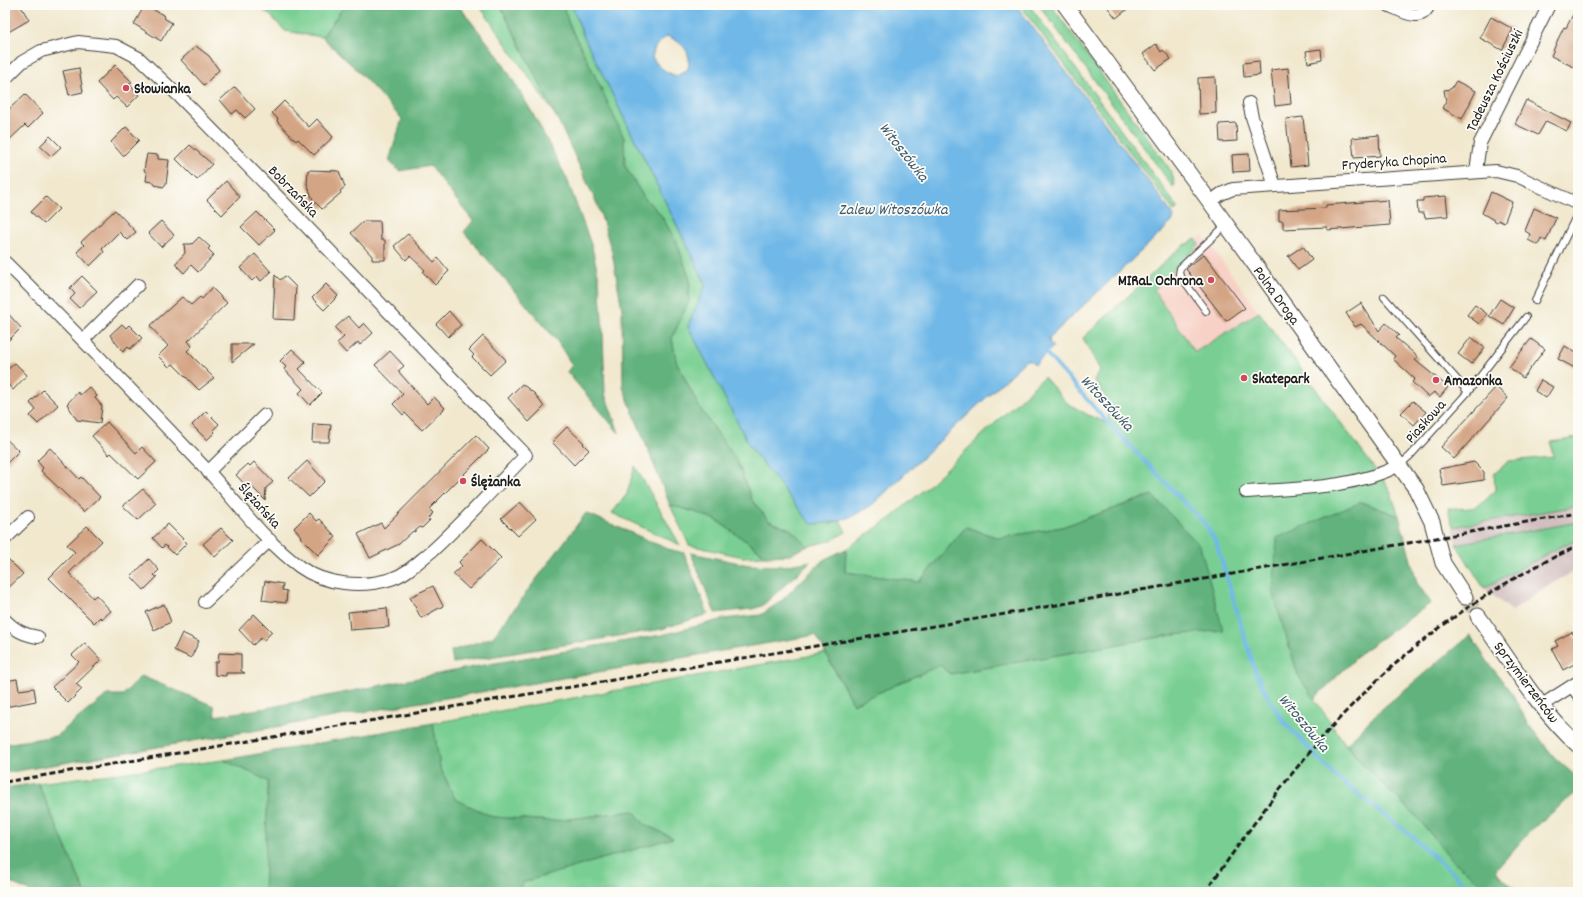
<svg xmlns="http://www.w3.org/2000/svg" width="1583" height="897" font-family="Dekko,sans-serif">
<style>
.built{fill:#f7d1c6}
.industrial{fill:#d2bfbf}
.green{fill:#79cf93;stroke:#4a7658}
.forest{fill:#62b27d;stroke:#3f674c}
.water{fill:#6fb8e7;stroke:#466a82;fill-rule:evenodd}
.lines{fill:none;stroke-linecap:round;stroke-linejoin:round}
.stream{stroke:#6fb8e7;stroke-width:4}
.building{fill:#d4a585}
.tertiary-tunnel{stroke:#d1c9b3;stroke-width:15;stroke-dasharray:15 8;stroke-linecap:butt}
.service-casing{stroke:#3c3b37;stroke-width:8}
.minor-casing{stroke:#3c3b37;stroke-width:14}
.tertiary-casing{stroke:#3c3b37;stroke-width:17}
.service{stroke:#fff;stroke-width:6}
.minor{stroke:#fff;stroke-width:12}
.tertiary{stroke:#fff;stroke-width:15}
.rail{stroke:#1c1c1c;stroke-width:3;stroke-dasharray:6 3;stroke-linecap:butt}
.poi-dot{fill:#d1495b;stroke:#fdfcf7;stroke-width:1.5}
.labels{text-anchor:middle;stroke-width:3.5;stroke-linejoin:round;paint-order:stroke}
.street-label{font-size:15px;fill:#1c1c1c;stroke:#fdfcf7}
.poi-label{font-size:15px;font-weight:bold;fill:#1c1c1c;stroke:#fdfcf7;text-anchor:start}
.water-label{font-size:16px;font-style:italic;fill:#3d5a6d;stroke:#fdfcf7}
</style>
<rect width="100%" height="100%" fill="#fdfcf7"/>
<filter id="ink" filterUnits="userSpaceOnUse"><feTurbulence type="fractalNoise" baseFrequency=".025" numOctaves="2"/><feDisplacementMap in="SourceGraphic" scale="8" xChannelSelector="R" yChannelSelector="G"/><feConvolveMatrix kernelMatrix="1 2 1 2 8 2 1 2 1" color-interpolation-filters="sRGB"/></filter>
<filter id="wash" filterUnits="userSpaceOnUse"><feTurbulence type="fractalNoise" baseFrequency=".012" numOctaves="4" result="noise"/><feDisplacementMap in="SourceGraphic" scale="16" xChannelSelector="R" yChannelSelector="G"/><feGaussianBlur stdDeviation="0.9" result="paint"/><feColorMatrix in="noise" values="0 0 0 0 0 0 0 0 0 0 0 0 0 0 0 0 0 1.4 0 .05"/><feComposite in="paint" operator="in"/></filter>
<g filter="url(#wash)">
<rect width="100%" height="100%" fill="#f1e8ce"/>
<path class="built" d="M 1203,235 L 1259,312 L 1196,353 L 1154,290 L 1199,245 L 1196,239 Z"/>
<path class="industrial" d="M 1578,506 L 1578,522 L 1456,544 L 1453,527 Z
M 1578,540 L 1578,569 L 1549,585 L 1512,611 L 1484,588 L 1560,547 Z"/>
<path class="green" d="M 254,5 L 345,5 L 322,37 L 285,31 L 269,14 Z
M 479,5 L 500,5 L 557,118 Z
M 563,5 L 572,5 L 583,35 L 706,284 L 688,327 L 830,524 L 840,520 L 846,532 L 830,541 L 808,546 L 790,529 L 769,521 L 752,500 L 736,459 L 699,407 L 676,361 L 672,338 L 689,301 L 690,280 L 677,243 L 661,215 L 643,196 L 625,166 L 624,138 L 598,82 L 569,24 Z
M 1020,5 L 1029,5 L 1178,208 L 1174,211 Z
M 1039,5 L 1051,5 L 1171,171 L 1175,185 L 1173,187 Z
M 1196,239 L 1199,245 L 1154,290 L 1195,352 L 1259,312 L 1389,488 L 1399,516 L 1361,502 L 1298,675 L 1346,745 L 1368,770 L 1417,817 L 1452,860 L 1491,892 L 517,892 L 524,882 L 672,838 L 644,824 L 634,811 L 553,821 L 493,817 L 455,799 L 440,767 L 433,723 L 825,653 L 853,704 L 940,665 L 950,674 L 1165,636 L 1223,630 L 1152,495 L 1062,527 L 999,538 L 966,527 L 919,582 L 845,572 L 846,549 L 892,517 L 926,488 L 1044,377 L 1067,403 L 1088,415 L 1109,424 L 1106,398 L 1094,380 L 1100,370 L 1083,338 L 1181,247 Z
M 1578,438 L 1578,506 L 1453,527 L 1448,508 C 1474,509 1478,510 1495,490 L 1494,474 L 1509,461 L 1553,457 L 1551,442 Z
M 635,466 L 680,545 L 612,513 L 627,494 Z
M 670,505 L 695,512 L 716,520 L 767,556 L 743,557 L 689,545 Z
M 1578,522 L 1578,540 L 1560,547 L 1484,588 L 1456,544 Z
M 224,760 L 269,781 L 375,892 L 85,892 L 38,783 Z"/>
<path class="forest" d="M 345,5 L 458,5 L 499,57 L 536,119 L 567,179 L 592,247 L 599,279 L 603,332 L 605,394 L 619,433 L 567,372 L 572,365 L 557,341 L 464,232 L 473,221 L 430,166 L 399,171 L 389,161 L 402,119 L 357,70 L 322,37 Z
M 500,5 L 563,5 L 569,24 L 598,82 L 624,138 L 625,166 L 643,196 L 661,215 L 677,243 L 690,280 L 689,301 L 672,338 L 676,361 L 699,407 L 736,459 L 752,500 L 769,521 L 790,529 L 808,546 L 789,555 L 767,556 L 716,520 L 695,512 L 670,505 L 623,387 L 622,309 L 612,252 L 598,206 L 557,118 Z
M 1152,495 L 1200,546 L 1223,630 L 1165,636 L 950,674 L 940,665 L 853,704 L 816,635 L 5,773 L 5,744 L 56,736 L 107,695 L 123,695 L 141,676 L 214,706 L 215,716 L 266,708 L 489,664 L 662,635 L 724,619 L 761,615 L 781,601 L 823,560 L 846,549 L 845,572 L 919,582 L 966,527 L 999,538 L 1062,527 Z
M 1361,502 L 1399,516 L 1417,583 L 1431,603 L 1363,651 L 1314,699 L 1298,675 L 1273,594 L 1277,538 Z
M 586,513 L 668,549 L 684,553 L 708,614 L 662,629 L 453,663 L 451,651 L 493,637 Z
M 691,553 L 749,565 L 783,566 L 811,561 L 762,606 L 752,609 L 715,613 Z
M 1470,635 L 1488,662 L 1513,695 L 1528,724 L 1555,758 L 1578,778 L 1578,791 L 1530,831 L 1495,871 L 1519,892 L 1491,892 L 1452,860 L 1417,817 L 1368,770 L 1346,745 L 1376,714 Z
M 433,723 L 440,767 L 455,799 L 493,817 L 553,821 L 634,811 L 644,824 L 673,838 L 524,882 L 517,892 L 264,892 L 268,781 L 224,760 Z
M 38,783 L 85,892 L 31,892 L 5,880 L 5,788 Z"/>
<path class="water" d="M 572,5 L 1016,5 L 1161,198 L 1174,217 L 1172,222 L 1049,338 L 1050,344 L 1053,347 L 1035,365 L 1031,361 L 1026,360 L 873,504 C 852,518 836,524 811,524 L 750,447 L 688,326 L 706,284 L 583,35 ZM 667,36 C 683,43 692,51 688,69 L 677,76 C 665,72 659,68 652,57 L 655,47 Z"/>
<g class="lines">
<path class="stream" d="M 1044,351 L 1109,424 L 1205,524 L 1216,542 L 1255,671 L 1268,697 L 1284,722 L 1335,776 L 1410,835 L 1474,892"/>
</g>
<g id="blocks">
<path class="building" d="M 10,5 L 20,5 L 29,20 L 5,34 L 5,8 Z
M 145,5 L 165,16 L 164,18 L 172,23 L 161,41 L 134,24 Z
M 1106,5 L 1133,5 L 1116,18 Z
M 1578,5 L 1578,69 L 1551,56 L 1558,39 L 1564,27 L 1566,28 Z
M 1491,17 L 1513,29 L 1502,50 L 1480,38 Z
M 1156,44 L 1161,52 L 1163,50 L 1171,59 L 1155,70 L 1143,54 Z
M 196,46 L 209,56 L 219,70 L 204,85 L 181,60 Z
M 1321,49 L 1322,60 L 1308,63 L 1306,51 Z
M 1259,61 L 1260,75 L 1244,77 L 1243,63 Z
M 115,65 L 132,82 L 129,84 L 139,95 L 127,107 L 116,97 L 113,100 L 97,83 Z
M 79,68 L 83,92 L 69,95 L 63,71 Z
M 1288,68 L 1291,104 L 1275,106 L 1271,70 Z
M 1215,77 L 1216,113 L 1199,114 L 1198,78 Z
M 1456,81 L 1476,91 L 1462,119 L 1442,108 L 1446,101 L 1444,90 L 1451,89 Z
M 235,87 L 255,109 L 245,118 L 237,110 L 232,114 L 220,100 Z
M 25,94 L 43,113 L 28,128 L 25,125 L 5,144 L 5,113 Z
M 1526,100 L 1571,123 L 1567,131 L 1546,121 L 1538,135 L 1515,124 Z
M 284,101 L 309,127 L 317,119 L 333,137 L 314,155 L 298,139 L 296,141 L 277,121 L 278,119 L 272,113 Z
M 1303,117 L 1308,165 L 1291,167 L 1286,119 Z
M 1236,123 L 1237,141 L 1220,142 L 1219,124 Z
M 126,127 L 139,140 L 123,156 L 111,142 Z
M 1379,135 L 1380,156 L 1354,158 L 1352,138 Z
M 50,136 L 61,147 L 51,156 L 40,146 Z
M 190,145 L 212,164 L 197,180 L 176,159 Z
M 147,154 L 158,155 L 158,159 L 169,160 L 166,184 L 163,187 L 155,185 L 153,182 L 146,181 L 147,174 L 144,170 Z
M 1249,154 L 1250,171 L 1233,172 L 1232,155 Z
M 308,170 L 339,171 L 345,187 L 340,191 L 341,193 L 322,209 L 313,200 L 307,184 Z
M 226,181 L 240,197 L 222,215 L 207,200 Z
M 1491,192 L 1512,202 L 1504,223 L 1498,220 L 1497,222 L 1482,213 Z
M 1446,196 L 1448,216 L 1425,218 L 1424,213 L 1418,213 L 1417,201 L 1423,201 L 1423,198 Z
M 46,197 L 59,209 L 44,224 L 31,212 Z
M 1388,200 L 1390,225 L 1327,230 L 1327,227 L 1283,229 L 1283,221 L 1279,221 L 1279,210 L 1326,208 L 1326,205 Z
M 1534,208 L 1556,218 L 1546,241 L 1541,238 L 1538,245 L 1528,240 L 1530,234 L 1525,231 Z
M 115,210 L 136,232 L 127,240 L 119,232 L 102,249 L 104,252 L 90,266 L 77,252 L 84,245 L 81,242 Z
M 257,212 L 275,230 L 259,245 L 241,227 Z
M 161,221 L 174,235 L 161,247 L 148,233 Z
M 364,221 L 380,221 L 381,240 L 385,240 L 385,260 L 372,260 L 372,256 L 351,233 Z
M 408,234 L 434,262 L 438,258 L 449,271 L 435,285 L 423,272 L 425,270 L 410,256 L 406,260 L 394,246 Z
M 199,237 L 210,247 L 208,249 L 214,255 L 198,272 L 191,265 L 184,273 L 175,264 L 185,253 L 184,244 L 192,244 Z
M 1303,246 L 1312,260 L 1298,270 L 1288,256 Z
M 255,254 L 271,272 L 261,281 L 257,276 L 252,281 L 240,268 Z
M 1204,254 L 1245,308 L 1226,321 L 1186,269 Z
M 275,275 L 280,280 L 285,276 L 296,287 L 294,320 L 273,319 Z
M 82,276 L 97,291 L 79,308 L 70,299 L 75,294 L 70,288 Z
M 326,284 L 338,296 L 324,310 L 312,298 Z
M 212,288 L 227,303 L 188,341 L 192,346 L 187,351 L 214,378 L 199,390 L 173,364 L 169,367 L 158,356 L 168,346 L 150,326 L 182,297 L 191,305 L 200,297 L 202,299 Z
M 1500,299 L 1514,308 L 1504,325 L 1489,316 Z
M 1361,303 L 1379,331 L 1386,323 L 1399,335 L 1396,338 L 1418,357 L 1415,360 L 1448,387 L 1440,397 L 1434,392 L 1428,397 L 1412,382 L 1415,379 L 1393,359 L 1395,356 L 1361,324 L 1355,327 L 1346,313 Z
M 1475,305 L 1487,314 L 1479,324 L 1467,315 Z
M 5,310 L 21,328 L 5,344 Z
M 449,311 L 461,325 L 448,337 L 436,324 Z
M 348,316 L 359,328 L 364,323 L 373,333 L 360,345 L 358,342 L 346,353 L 337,343 L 344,337 L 335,328 Z
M 122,324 L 126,328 L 129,325 L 142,338 L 130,349 L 128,347 L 123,352 L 110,335 Z
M 483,336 L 506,360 L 490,375 L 472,357 L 474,355 L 469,350 Z
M 1471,337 L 1485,348 L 1471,364 L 1458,354 Z
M 1531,339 L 1545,349 L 1523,378 L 1509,367 Z
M 232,344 L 254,344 L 232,362 Z
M 1565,346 L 1578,354 L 1578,358 L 1573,367 L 1558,359 Z
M 292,349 L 306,362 L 299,369 L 322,393 L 310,405 L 299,393 L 303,389 L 284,369 L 286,367 L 280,361 Z
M 390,351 L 404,366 L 398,371 L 427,404 L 434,397 L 445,408 L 422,430 L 405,413 L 403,415 L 393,404 L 403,394 L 375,365 Z
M 15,363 L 27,375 L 13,390 L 5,381 L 5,372 Z
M 1541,380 L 1553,387 L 1546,398 L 1535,391 Z
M 522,384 L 535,394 L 544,407 L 529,422 L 508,398 Z
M 89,387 L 97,396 L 95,398 L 102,406 L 100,423 L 77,420 L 67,404 L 78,392 L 80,395 Z
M 1496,387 L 1508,398 L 1454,459 L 1441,447 Z
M 43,390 L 58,405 L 38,424 L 30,416 L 36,410 L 30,403 Z
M 1413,401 L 1426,412 L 1414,425 L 1401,413 Z
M 206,411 L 219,424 L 213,430 L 215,432 L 207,440 L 192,425 Z
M 107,422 L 136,453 L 142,447 L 156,462 L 138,479 L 111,453 L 109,455 L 92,436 Z
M 313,424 L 331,425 L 329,442 L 312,442 Z
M 567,427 L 584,443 L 583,444 L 589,450 L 574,465 L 552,442 Z
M 476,435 L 489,449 L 429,509 L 433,513 L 428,518 L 430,520 L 422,528 L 420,527 L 414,532 L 413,531 L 399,544 L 370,558 L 358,534 L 381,523 L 384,528 Z
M 5,438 L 19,451 L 5,465 Z
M 50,448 L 79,479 L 81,477 L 100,497 L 84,512 L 41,471 L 43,468 L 37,461 Z
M 307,461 L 325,481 L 309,497 L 289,478 Z
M 254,462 L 273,482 L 266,488 L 265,500 L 252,487 L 248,488 L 236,475 L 248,464 L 250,466 Z
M 1474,462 L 1484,472 L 1484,480 L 1443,486 L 1439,469 Z
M 143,489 L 156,503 L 138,520 L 123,506 Z
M 520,502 L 536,519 L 518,536 L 501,519 Z
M 309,513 L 316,521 L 319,519 L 336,537 L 318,555 L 300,537 L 301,536 L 294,528 Z
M 168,524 L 187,543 L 175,555 L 165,545 L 162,548 L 153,538 Z
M 87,526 L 102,541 L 69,573 L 93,598 L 96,595 L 111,611 L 102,619 L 100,617 L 94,623 L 49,578 L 75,552 L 67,545 Z
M 221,528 L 233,540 L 215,557 L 203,544 Z
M 482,539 L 501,558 L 469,589 L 453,574 L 462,566 L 459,562 Z
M 5,556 L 23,574 L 5,591 Z
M 149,559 L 159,570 L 154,575 L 157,577 L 144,590 L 131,576 Z
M 265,581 L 283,584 L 282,590 L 287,591 L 286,603 L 262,600 Z
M 433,586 L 443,606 L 421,618 L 410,597 Z
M 164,604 L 171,622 L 154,630 L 146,612 Z
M 387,608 L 389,627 L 350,630 L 348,612 Z
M 254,614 L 272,632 L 264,640 L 261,638 L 253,645 L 239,630 Z
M 1572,632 L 1575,638 L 1578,638 L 1578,662 L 1563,670 L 1552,649 L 1558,646 L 1555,641 Z
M 182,633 L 199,641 L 191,658 L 174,650 Z
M 85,643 L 101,660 L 76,684 L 82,689 L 68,703 L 52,687 L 79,662 L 72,655 Z
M 219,653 L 241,654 L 241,671 L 245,673 L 226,673 L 226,676 L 215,675 L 215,662 L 218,662 Z
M 17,679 L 19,690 L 34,688 L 36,701 L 5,707 L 5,681 Z"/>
</g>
</g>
<g filter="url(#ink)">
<use href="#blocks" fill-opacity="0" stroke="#3c3b37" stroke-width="1"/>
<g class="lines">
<path class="tertiary-tunnel" d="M 1465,597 L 1478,616"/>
<defs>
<path id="service" d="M 1384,297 L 1468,392
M 1535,301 L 1578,212
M 1206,311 L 1179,274 L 1180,268 L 1226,225
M 1400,465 L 1410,456 L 1468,392 L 1526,317
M 1569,687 L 1578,699"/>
<path id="minor" d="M 1388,5 C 1402,11 1421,24 1429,5
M 5,79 L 22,62 L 41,51 L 78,42 L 116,46 L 139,58 L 180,97 L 282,201 L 526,455 C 495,487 465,521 432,551 C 419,561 407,574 391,579 C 362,588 325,585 300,567 C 264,541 237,502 207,470 C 141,400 74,330 5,262
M 1249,103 L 1252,117 L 1275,186
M 1476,171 L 1480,143 L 1549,5
M 1210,202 L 1221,194 L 1233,189 L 1496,171 L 1517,176 L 1578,204
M 83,340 L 138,285
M 208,472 L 265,415
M 1246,492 C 1297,488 1353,489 1400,465
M 5,539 L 28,517
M 205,602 L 270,540
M 5,620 C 15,630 24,635 38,637
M 1542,705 L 1578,682"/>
<path id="tertiary" d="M 1065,5 L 1210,202 L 1416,489 L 1432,522 L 1443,563 L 1465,597
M 1478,616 C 1507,656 1541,713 1578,745"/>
</defs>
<use href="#service" class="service-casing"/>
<use href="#minor" class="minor-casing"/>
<use href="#tertiary" class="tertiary-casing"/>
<use href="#service" class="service"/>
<use href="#minor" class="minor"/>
<use href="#tertiary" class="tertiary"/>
<path class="rail" d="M 5,782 L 994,616 L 1578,513
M 1205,892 C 1239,845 1272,796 1310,752 C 1383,664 1473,593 1578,546"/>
</g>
</g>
<g class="poi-dot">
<circle cx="126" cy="88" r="4"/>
<circle cx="1211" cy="280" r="4"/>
<circle cx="1244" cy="378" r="4"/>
<circle cx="1436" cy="380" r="4"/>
<circle cx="463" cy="481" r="4"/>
</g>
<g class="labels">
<g class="street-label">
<text transform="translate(1494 80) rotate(-64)" y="5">Tadeusza Kościuszki</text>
<text transform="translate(1394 161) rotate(-4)" y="5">Fryderyka Chopina</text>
<text transform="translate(294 191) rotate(46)" y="5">Bobrzańska</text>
<text transform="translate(1277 295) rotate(54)" y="5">Polna Droga</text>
<text transform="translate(1425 421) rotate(-48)" y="5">Piaskowa</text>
<text transform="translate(260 505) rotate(48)" y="5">Ślężańska</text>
<text transform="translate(1527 682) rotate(53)" y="5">Sprzymierzeńców</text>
</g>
<g class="poi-label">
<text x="134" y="93">Słowianka</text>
<text x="1203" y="285" text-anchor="end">MIRaL Ochrona</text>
<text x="1252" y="383">Skatepark</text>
<text x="1444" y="385">Amazonka</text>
<text x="471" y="486">Ślężanka</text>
</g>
<g class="water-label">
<text transform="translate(905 151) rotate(52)" y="6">Witoszówka</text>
<text x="893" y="214">Zalew Witoszówka</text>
<text transform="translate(1108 402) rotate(47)" y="6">Witoszówka</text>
<text transform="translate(1305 722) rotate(50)" y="6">Witoszówka</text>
</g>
</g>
<rect width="1583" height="897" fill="none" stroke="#fdfcf7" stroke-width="20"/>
</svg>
